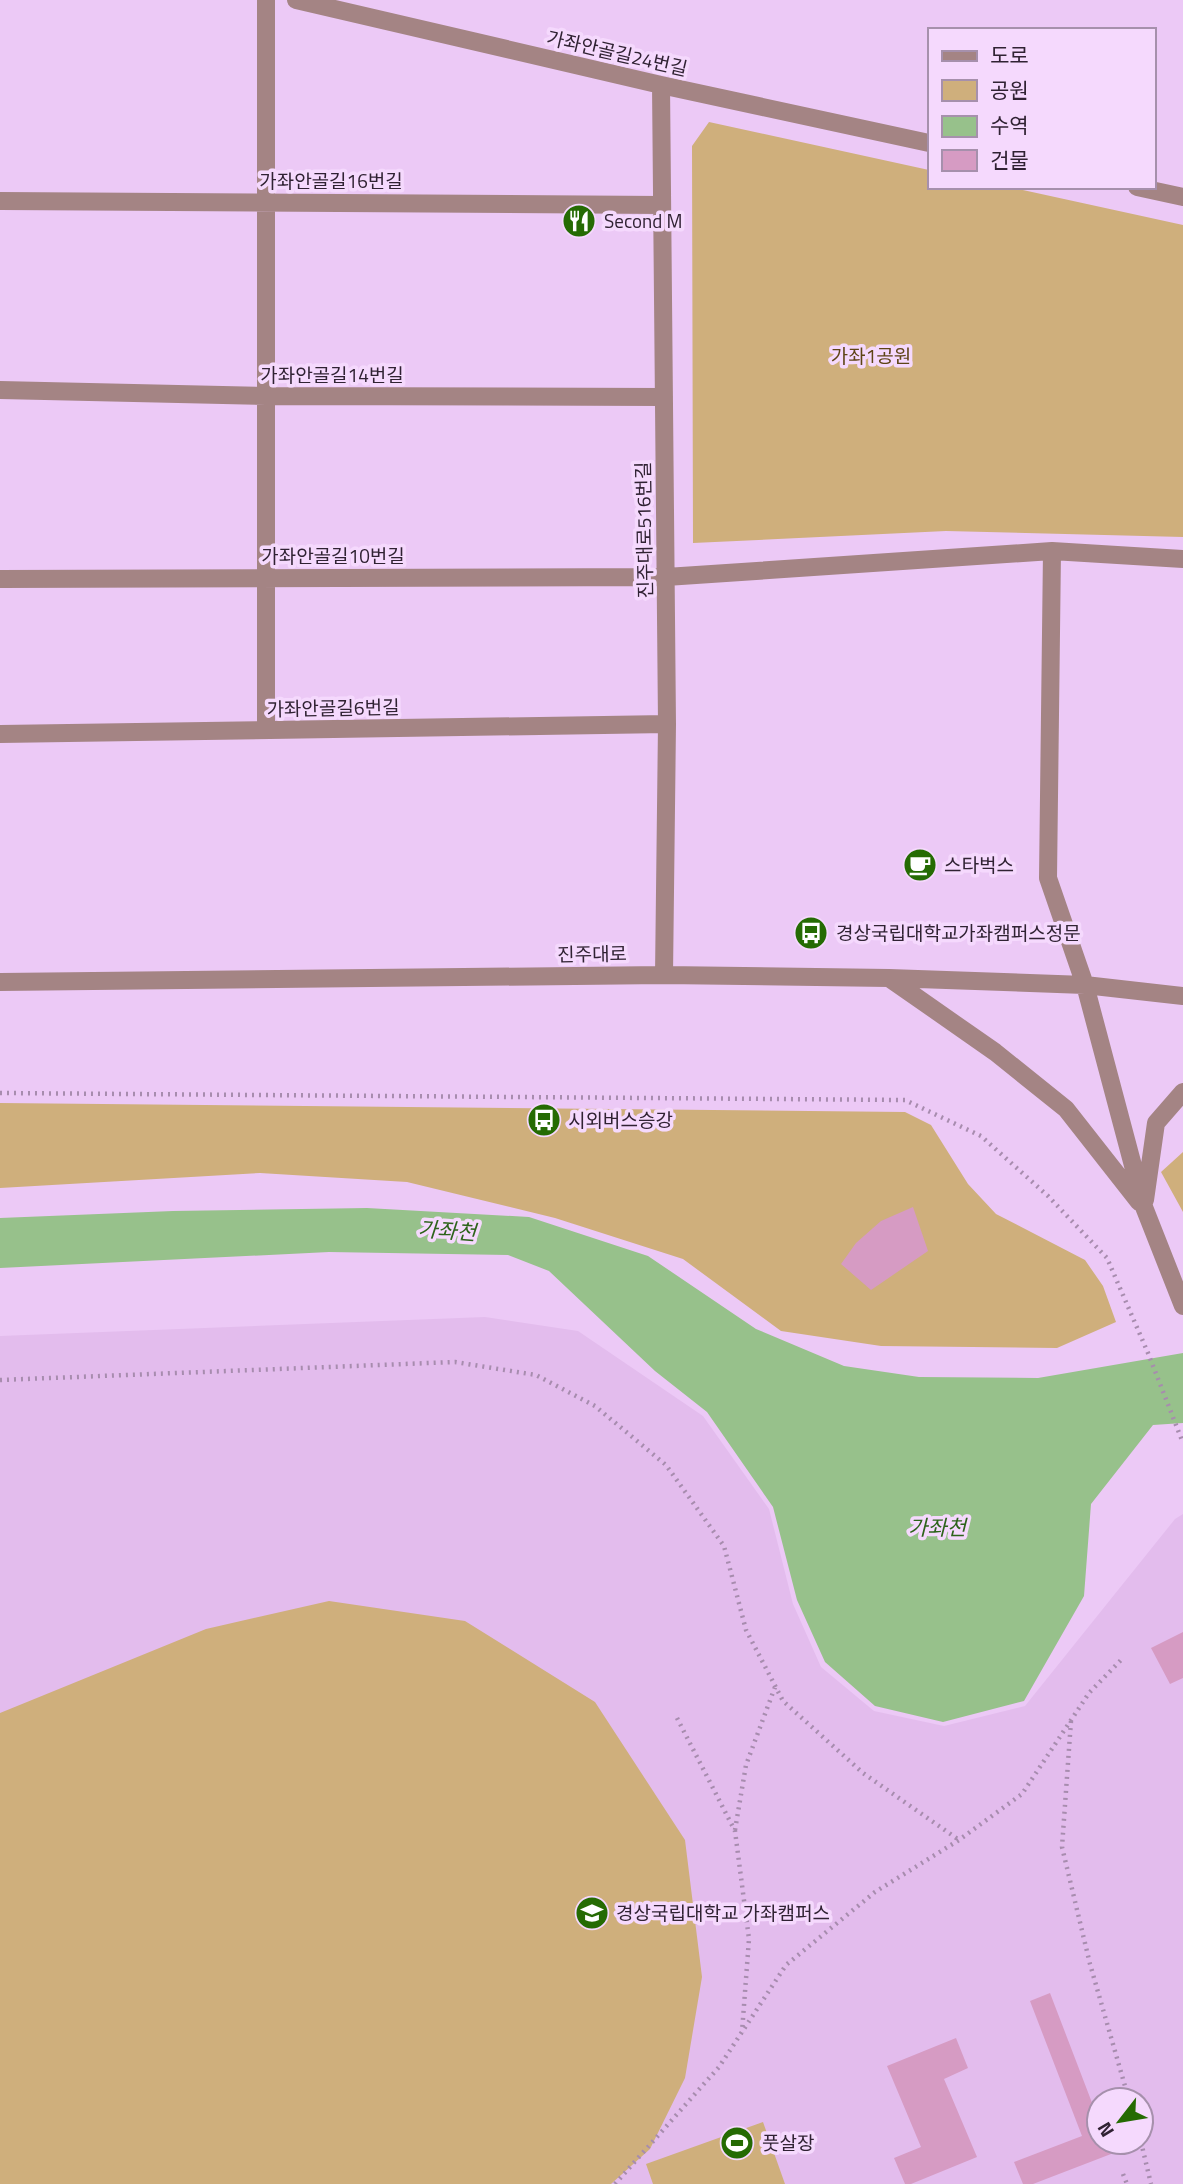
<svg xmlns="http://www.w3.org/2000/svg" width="1183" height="2184" font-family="'Titillium Web','Noto Sans KR',sans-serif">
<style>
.built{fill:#e3bced;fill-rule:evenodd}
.green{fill:#cfaf7c}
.water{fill:#97c18b}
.building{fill:#d69bc3}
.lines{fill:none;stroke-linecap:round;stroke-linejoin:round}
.path{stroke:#a78cae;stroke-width:4.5;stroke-dasharray:2 5;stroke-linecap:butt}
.minor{stroke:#a48484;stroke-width:18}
.labels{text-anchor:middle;stroke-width:7;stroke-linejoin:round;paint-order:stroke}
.street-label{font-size:19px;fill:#302233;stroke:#f5d9fd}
.poi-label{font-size:19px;fill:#302233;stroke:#f5d9fd;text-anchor:start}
.park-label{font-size:19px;fill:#5e4416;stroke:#f5d9fd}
.water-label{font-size:21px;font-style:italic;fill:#2d631b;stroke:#f5d9fd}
</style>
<rect width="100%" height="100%" fill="#ecc9f6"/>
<path class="built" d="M 485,1317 L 578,1331 L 703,1416 L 769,1509 L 793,1604 L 821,1667 L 874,1711 L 944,1726 L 1025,1706 L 1175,1519 L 1183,1514 L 1183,2184 L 0,2184 L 0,1336 ZM 1099,2100 L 1141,2100 L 1141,2142 L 1099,2142 Z"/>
<path class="green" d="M 709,122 L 929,170 L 929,187 L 1009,187 L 1183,225 L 1183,537 L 946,531 L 693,543 L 692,146 Z
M 0,1103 L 905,1112 L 931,1125 L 968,1184 L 996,1214 L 1085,1260 L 1103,1286 L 1116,1322 L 1057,1348 L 881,1346 L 781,1331 L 683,1259 L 555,1218 L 407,1182 L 260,1173 L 0,1188 Z
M 1183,1152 L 1183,1212 L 1161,1172 Z
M 329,1601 L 465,1621 L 595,1702 L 685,1840 L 702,1977 L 685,2078 L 650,2149 L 611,2184 L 0,2184 L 0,1713 L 206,1629 Z
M 763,2122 L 785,2184 L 653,2184 L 646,2164 Z"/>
<path class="water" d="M 367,1208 L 529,1217 L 648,1256 L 756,1329 L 844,1366 L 919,1377 L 1038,1378 L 1183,1353 L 1183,1423 L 1153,1425 L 1091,1504 L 1084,1596 L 1024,1701 L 943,1722 L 875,1706 L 825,1662 L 797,1600 L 773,1507 L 707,1412 L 655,1371 L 549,1271 L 508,1255 L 329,1252 L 0,1268 L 0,1218 L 173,1211 Z"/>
<path class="building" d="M 913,1207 L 928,1251 L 871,1290 L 841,1264 L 856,1243 L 881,1221 Z
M 1183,1632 L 1183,1678 L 1170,1684 L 1151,1648 Z
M 1050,1993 L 1099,2121 L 1099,2142 L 1107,2142 L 1111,2154 L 1033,2184 L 1023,2184 L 1014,2162 L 1082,2136 L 1030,2001 Z
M 956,2038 L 968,2068 L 944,2079 L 977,2157 L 911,2184 L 905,2184 L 894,2158 L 921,2147 L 887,2066 Z"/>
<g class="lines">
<path class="path" d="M 0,1093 L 905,1100 L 981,1136 L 1048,1196 L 1107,1258 L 1148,1353 L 1183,1443
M 0,1380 L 455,1362 L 536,1375 L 595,1406 L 666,1465 L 724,1546 L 746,1630 L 783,1701 L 863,1773 L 959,1840
M 677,1718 L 735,1831 L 749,1939 L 742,2032
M 1071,1721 L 1062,1847 L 1090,1964 L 1129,2100
M 735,1830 L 746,1765 L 775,1687
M 1141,2142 L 1151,2184
M 1123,2174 L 1127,2184
M 615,2184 L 719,2067 L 786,1965 L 875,1892 L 959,1840 L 1022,1794 L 1089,1693 L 1121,1660"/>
<path class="minor" d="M 296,0 L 661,85 L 929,143
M 661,85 L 667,724 L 664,975
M 1137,187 L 1183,197
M 0,201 L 662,205
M 0,390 L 266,396 L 664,397
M 1052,551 L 1048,878 L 1085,985 L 1144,1207 L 1183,1306
M 0,579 L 666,577 L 1052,551 L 1183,559
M 266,730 L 266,0
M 0,734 L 667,724
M 889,978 L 995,1052 L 1066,1109 L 1139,1202
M 0,982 L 664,975 L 889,978 L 1085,985 L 1183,996
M 1145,1200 L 1156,1123 L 1183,1092"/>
</g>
<defs>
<symbol id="restaurant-disc" viewBox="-11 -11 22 22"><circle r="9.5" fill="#256b03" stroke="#f5d9fd"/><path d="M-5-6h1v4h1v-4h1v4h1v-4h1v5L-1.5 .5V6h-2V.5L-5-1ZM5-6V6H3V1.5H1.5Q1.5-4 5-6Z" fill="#fff"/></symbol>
<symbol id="cafe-disc" viewBox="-11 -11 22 22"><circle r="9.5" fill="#256b03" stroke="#f5d9fd"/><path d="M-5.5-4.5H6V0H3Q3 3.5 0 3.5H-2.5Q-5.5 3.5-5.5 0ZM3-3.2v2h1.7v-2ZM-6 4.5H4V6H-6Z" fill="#fff"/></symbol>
<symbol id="bus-disc" viewBox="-11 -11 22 22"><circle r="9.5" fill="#256b03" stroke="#f5d9fd"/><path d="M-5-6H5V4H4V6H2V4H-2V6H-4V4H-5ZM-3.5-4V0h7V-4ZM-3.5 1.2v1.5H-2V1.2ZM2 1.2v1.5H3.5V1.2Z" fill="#fff"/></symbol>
<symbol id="university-disc" viewBox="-11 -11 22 22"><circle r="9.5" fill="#256b03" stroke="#f5d9fd"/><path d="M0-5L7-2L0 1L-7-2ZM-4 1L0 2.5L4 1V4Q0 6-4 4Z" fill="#fff"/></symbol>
<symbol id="stadium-disc" viewBox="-11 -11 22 22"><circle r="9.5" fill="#256b03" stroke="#f5d9fd"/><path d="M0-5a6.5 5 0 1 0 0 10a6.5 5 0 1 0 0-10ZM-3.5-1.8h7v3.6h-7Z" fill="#fff"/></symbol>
</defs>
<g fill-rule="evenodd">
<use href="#restaurant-disc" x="560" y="202" width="38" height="38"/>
<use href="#cafe-disc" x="901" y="846" width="38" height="38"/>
<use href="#bus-disc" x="792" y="914" width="38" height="38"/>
<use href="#bus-disc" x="525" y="1101" width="38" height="38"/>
<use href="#university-disc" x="573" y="1894" width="38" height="38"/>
<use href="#stadium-disc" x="718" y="2124" width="38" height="38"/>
</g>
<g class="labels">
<g class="street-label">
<text transform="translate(617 53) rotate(13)" y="7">가좌안골길24번길</text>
<text x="331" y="188">가좌안골길16번길</text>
<text x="332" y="382">가좌안골길14번길</text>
<text transform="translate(644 530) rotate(-91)" y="7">진주대로516번길</text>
<text x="333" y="563">가좌안골길10번길</text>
<text transform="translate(333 708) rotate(-1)" y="7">가좌안골길6번길</text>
<text transform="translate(592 954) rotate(-1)" y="7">진주대로</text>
</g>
<g class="poi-label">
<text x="604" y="228">Second M</text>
<text x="944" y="872">스타벅스</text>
<text x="836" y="940">경상국립대학교가좌캠퍼스정문</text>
<text x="568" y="1127">시외버스승강</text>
<text x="616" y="1920">경상국립대학교 가좌캠퍼스</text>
<text x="762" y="2150">풋살장</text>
</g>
<g class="park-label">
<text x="871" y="363">가좌1공원</text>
</g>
<g class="water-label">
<text transform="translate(447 1231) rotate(4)" y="7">가좌천</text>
<text x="937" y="1535">가좌천</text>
</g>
</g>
<rect x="928" y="28" width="228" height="161" fill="#f5d9fd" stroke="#a690ac" stroke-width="2"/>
<rect x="942" y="51" width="35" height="10" fill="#a48484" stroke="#a690ac" stroke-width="2"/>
<text x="990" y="63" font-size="21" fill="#302233">도로</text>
<rect x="942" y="80" width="35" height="21" fill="#cfaf7c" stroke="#a690ac" stroke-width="2"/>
<text x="990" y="98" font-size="21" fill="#302233">공원</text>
<rect x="942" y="116" width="35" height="21" fill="#97c18b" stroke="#a690ac" stroke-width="2"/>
<text x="990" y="133" font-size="21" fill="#302233">수역</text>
<rect x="942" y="150" width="35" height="21" fill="#d69bc3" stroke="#a690ac" stroke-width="2"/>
<text x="990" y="168" font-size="21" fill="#302233">건물</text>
<g transform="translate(1120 2121) rotate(239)"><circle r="33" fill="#f5d9fd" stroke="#a690ac" stroke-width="2"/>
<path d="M0-5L12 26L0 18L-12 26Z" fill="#256b03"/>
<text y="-10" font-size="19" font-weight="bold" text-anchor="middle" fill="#302233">N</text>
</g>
</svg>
